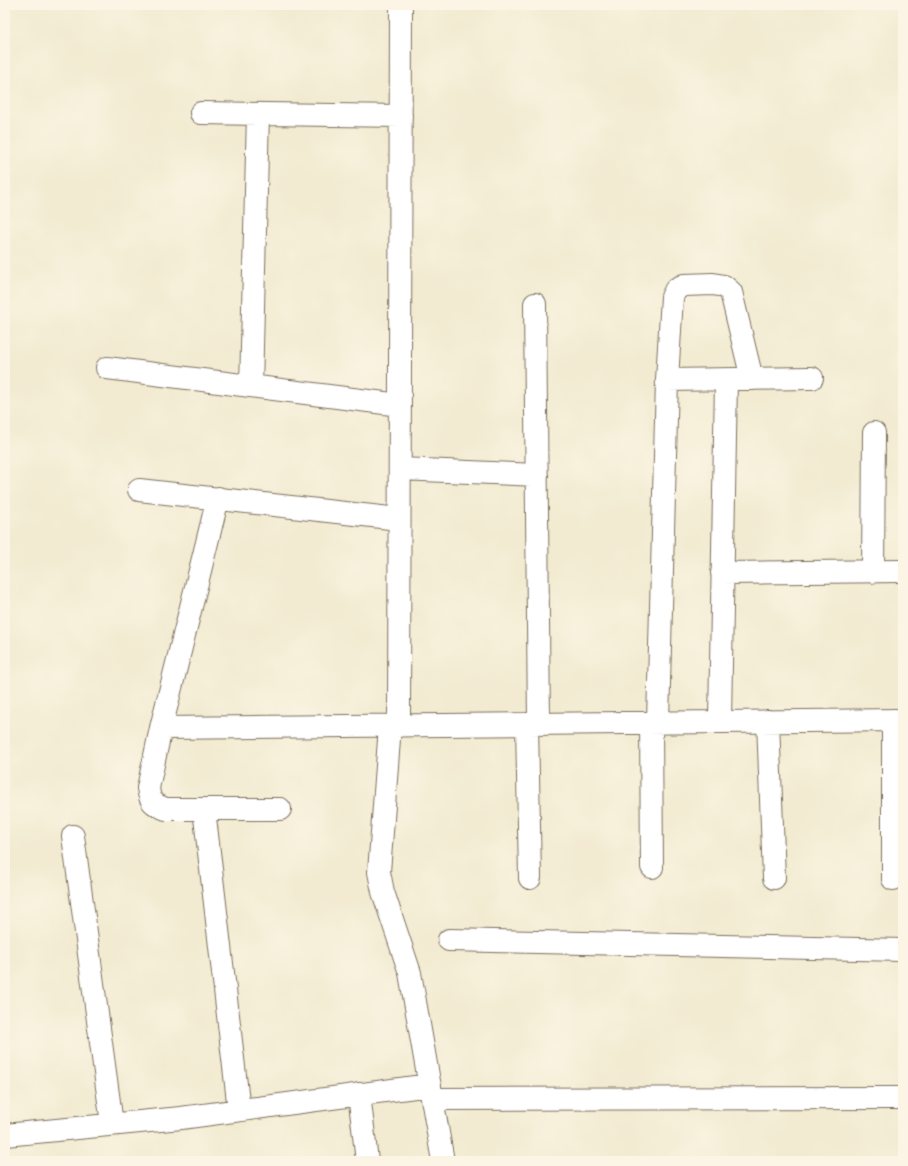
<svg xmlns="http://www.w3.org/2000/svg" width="908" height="1166" font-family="'Patrick Hand',sans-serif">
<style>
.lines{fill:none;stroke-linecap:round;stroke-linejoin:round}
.minor-casing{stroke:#7b6e5d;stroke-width:24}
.minor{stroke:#fff;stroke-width:22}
</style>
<rect width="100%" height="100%" fill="#fcf5e5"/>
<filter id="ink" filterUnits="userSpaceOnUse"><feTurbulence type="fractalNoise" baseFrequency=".025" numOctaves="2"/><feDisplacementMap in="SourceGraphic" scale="8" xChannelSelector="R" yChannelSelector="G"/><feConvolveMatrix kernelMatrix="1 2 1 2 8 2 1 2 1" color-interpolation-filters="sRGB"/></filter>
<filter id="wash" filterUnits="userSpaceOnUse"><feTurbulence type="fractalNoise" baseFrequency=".012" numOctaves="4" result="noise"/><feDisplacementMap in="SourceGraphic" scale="16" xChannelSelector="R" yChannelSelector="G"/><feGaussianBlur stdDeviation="0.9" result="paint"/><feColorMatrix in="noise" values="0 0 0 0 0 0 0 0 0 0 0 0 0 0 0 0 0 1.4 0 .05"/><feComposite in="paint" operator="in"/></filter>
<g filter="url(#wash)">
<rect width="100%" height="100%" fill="#f2ebd1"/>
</g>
<g filter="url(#ink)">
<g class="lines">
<defs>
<path id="minor" d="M 201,113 L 401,116
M 535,304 L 539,724
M 107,368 L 400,405
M 667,380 L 812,378
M 251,386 L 258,114
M 400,469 L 537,475
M 139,490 L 399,519
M 218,498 L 161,728 L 148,788 C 150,802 153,804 166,809 L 280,809
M 873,572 L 874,433
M 722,573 L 903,571
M 720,721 L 726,380
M 768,721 L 774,878
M 651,722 L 652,867
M 658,722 L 667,380 L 672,297 L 676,289 L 684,285 L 713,284 L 724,286 L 731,292 L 752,379
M 527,724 L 530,878
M 390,726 L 379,872 L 383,892 L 410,973 L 443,1161
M 399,726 L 401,5
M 161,728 L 903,720
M 204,809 L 239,1110
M 73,836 L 112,1124
M 893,879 L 893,720
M 449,940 L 903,950
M 359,1094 L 367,1161
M 432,1099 L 903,1098
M 5,1135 L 181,1118 L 430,1085"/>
</defs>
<use href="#minor" class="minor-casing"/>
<use href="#minor" class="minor"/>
</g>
</g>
<rect width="908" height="1166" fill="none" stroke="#fcf5e5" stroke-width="20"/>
</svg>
